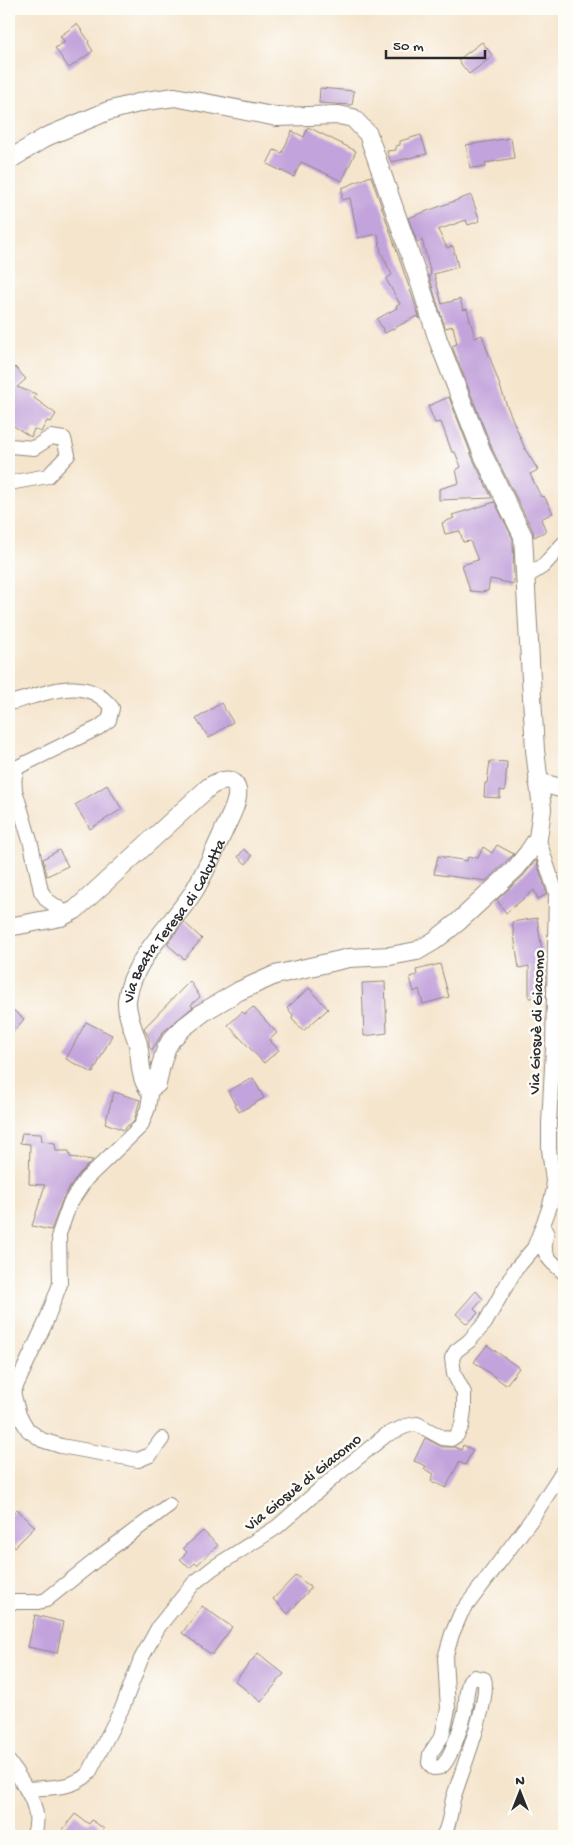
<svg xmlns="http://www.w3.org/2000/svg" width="573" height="1845" font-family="'Gochi Hand',sans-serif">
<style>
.building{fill:#c3a3dc}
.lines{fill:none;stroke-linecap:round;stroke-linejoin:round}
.minor-casing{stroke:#90887c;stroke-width:16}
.tertiary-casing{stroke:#90887c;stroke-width:20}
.minor{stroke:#fff;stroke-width:14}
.tertiary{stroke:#fff;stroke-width:18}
.labels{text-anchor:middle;stroke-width:5;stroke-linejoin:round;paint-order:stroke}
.street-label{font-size:16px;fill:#2b2b2b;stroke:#fdfcf7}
</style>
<rect width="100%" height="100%" fill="#fdfcf7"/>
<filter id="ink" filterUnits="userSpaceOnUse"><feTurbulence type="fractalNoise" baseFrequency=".02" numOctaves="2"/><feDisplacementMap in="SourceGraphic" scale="10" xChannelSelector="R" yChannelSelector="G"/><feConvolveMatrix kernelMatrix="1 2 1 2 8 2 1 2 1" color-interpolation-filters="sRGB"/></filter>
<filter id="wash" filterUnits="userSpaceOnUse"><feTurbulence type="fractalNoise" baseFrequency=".0096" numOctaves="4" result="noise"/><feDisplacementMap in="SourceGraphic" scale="20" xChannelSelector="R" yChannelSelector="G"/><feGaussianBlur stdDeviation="1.12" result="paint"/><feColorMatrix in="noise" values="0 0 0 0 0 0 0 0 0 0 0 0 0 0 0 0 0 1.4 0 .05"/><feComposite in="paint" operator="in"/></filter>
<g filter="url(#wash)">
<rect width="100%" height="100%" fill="#f5e5cd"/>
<g id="blocks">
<path class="building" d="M 77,24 L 89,41 L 88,43 L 93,51 L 69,68 L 55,48 L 65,42 L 60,36 Z
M 482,42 L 493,56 L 469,74 L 458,60 Z
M 320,88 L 354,91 L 352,105 L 319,103 Z
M 308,127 L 356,151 L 342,181 L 301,162 L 294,177 L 267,164 L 274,150 L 282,153 L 292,131 L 304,137 Z
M 421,135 L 427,154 L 391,162 L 387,151 L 396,150 L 396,146 L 400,145 L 400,141 Z
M 511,138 L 514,158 L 485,163 L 486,167 L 470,168 L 466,145 Z
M 371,176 L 420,319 L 417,316 L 385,333 L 377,319 L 397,308 L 396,306 L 400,304 L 386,279 L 392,275 L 381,252 L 378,234 L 358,238 L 350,198 L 342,200 L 342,188 Z
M 471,195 L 480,221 L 468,225 L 466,220 L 438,230 L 447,248 L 453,246 L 458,267 L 434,274 L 442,304 L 460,299 L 463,310 L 467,309 L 475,338 L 482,335 L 507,406 L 525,449 L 538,470 L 530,474 L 541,497 L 544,496 L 553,513 L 541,519 L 546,531 L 534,537 L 533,531 L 493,451 L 452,346 L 457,344 L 453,326 L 445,328 L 429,276 L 431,274 L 422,240 L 417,242 L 408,218 Z
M 15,367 L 26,379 L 17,387 L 36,394 L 34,398 L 56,414 L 51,422 L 47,421 L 41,432 L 34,429 L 31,437 L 9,423 L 9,372 Z
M 449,397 L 473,459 L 492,498 L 439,500 L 439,489 L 459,483 L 456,470 L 461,467 L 455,452 L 452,452 L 441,422 L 435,423 L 428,406 Z
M 495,502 L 513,539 L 514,584 L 490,579 L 488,591 L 481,592 L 470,591 L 462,565 L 478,560 L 470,541 L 463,542 L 460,531 L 445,534 L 442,523 L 454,518 L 452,515 Z
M 221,703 L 233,722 L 209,738 L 196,719 Z
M 490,761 L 507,762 L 505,791 L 500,790 L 500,798 L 484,797 L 485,783 L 487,783 Z
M 107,785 L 122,809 L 90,829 L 75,805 Z
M 497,845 L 514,854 L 486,881 L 434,874 L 438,856 L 467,861 L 468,857 L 478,858 L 483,847 L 492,853 Z
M 244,849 L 252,856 L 246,864 L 238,857 Z
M 59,850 L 68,866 L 47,876 L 43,859 Z
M 536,860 L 547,894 L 538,899 L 534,890 L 506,913 L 497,900 L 523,876 Z
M 537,918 L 545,971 L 545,997 L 529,998 L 529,966 L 519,968 L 512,922 Z
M 184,922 L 202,939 L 184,959 L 167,944 Z
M 440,964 L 449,997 L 423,1004 L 419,989 L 414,992 L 410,977 L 417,975 L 416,970 Z
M 190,981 L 200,997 L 191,1005 L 193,1007 L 163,1032 L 152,1050 L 149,1047 L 149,1038 L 144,1028 Z
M 385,982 L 387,1033 L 364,1036 L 362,983 Z
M 309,988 L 328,1009 L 303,1031 L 292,1019 L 293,1015 L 287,1008 Z
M 9,1007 L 24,1019 L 9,1037 Z
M 253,1007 L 277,1033 L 269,1040 L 279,1050 L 264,1063 L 228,1025 L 242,1012 L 245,1014 Z
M 86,1022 L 112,1035 L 93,1073 L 66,1059 Z
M 253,1078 L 264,1098 L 239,1112 L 228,1091 Z
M 114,1092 L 140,1100 L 134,1121 L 129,1125 L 128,1125 L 124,1130 L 105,1123 Z
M 22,1133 L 41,1134 L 42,1141 L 55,1143 L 56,1151 L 69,1151 L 70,1157 L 93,1160 L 79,1174 L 63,1198 L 51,1230 L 32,1226 L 45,1185 L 29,1184 L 30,1144 L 20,1143 Z
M 476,1291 L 483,1299 L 474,1309 L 478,1313 L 467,1324 L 456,1314 Z
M 487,1345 L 519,1368 L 506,1385 L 474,1362 Z
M 425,1438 L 442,1447 L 455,1447 L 461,1450 L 463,1445 L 473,1450 L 465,1465 L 459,1462 L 446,1488 L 431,1481 L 434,1474 L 424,1469 L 426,1466 L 414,1461 Z
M 17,1509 L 35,1527 L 15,1547 L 9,1540 L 9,1517 Z
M 203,1531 L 218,1545 L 197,1565 L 195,1563 L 189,1568 L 180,1559 L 187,1552 L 183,1548 Z
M 296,1575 L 311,1588 L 288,1614 L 273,1599 Z
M 202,1606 L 232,1627 L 212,1655 L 182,1633 Z
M 35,1615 L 63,1622 L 57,1653 L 28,1647 Z
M 258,1653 L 284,1674 L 261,1702 L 235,1681 Z
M 75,1814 L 89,1824 L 92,1820 L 104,1829 L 98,1836 L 58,1836 Z"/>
</g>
</g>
<g filter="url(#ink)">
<use href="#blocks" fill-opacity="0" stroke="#90887c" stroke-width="1"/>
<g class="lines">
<defs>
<path id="minor" d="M 9,483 L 48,476 L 68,455 L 64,439 L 51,437 L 34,448 L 10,446
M 526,577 L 543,566 L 564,543
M 9,703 C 44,695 85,672 112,708 L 109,720 L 98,728 L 18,767 C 14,775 14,781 15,790 L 31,844 L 41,891 L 47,900 L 67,914
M 547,1232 C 541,1256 547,1257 564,1273
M 13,1392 L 19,1415 L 28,1430 L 42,1440 L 61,1446 L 138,1460 L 150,1455 L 162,1439
M 9,1401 L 45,1324 L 60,1284 L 59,1234 L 70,1203 L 86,1179 L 141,1126 L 148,1108 L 151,1088
M 9,1602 L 38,1602 L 46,1600 L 106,1552 L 169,1505
M 9,1762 C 23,1783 45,1811 33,1836
M 26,1789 C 48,1787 72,1790 89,1773 L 123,1706 L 141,1659 L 159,1626 L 194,1583 L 213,1568 L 277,1527 L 334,1477 L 386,1435 L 406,1426 L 417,1424 L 443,1438 L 451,1439 L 457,1435 L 462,1425 L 464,1410 L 464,1393 L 454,1374 L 452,1358 L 456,1351 L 469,1341 L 485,1323 L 515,1270 L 534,1248 L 549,1209 L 554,1189 L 549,1149 L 549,1123 L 553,1049 L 556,893 L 538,838
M 443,1836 C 450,1825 450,1812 453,1799 C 460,1776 491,1698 484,1679 L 475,1677 L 470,1680 C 465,1693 467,1700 465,1712 C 462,1725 452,1754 444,1764 C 441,1768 437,1768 433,1768 L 429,1763 L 430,1754 L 442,1736 L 448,1709 L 445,1658 L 452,1634 L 461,1613 L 531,1520 L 564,1469"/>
<g id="tertiary">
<path id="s1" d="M 9,160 L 46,137 L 108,111 L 146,101 L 175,97 L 277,117 L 339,115 L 353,118 L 368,134 L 419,280 L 438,340 L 483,455 L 523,536 L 535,750 L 542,809 L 538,838 L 528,853 L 516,868 L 458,922 L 434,941 L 417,951 L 390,956 L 349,958 L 275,975 L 239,991 L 205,1011 L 184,1027 L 171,1040 L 166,1049 L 161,1065 L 157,1084 L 151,1088 L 148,1088 C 139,1075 141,1059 138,1044 C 134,1030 126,1015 127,1000 C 132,959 173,924 194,891 C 206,871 215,850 224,830 C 229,819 239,802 237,790 C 233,775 218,781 209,787 L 75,910 L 61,917 L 9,927"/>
<path d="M 538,782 L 564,789"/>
</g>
</defs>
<use href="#minor" class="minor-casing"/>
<use href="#tertiary" class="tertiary-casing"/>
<use href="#minor" class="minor"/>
<use href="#tertiary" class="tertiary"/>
</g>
</g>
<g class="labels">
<g class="street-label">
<text dy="6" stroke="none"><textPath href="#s1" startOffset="1791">Via Beata Teresa di Calcutta</textPath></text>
<text transform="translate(535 1022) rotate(-88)" y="6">Via Giosuè di Giacomo</text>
<text transform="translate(302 1481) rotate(-39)" y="6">Via Giosuè di Giacomo</text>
</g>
</g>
<rect width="573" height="1845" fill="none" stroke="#fdfcf7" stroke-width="30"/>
<g transform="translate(520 1792)" stroke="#fdfcf7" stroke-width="4" paint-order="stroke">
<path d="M0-4L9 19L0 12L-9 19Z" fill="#2b2b2b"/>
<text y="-8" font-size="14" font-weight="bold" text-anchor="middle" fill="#2b2b2b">N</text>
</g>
<path d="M386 50v8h99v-8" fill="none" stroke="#2b2b2b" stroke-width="2.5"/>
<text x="393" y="50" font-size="15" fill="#2b2b2b" stroke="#fdfcf7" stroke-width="4" paint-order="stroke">50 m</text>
</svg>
